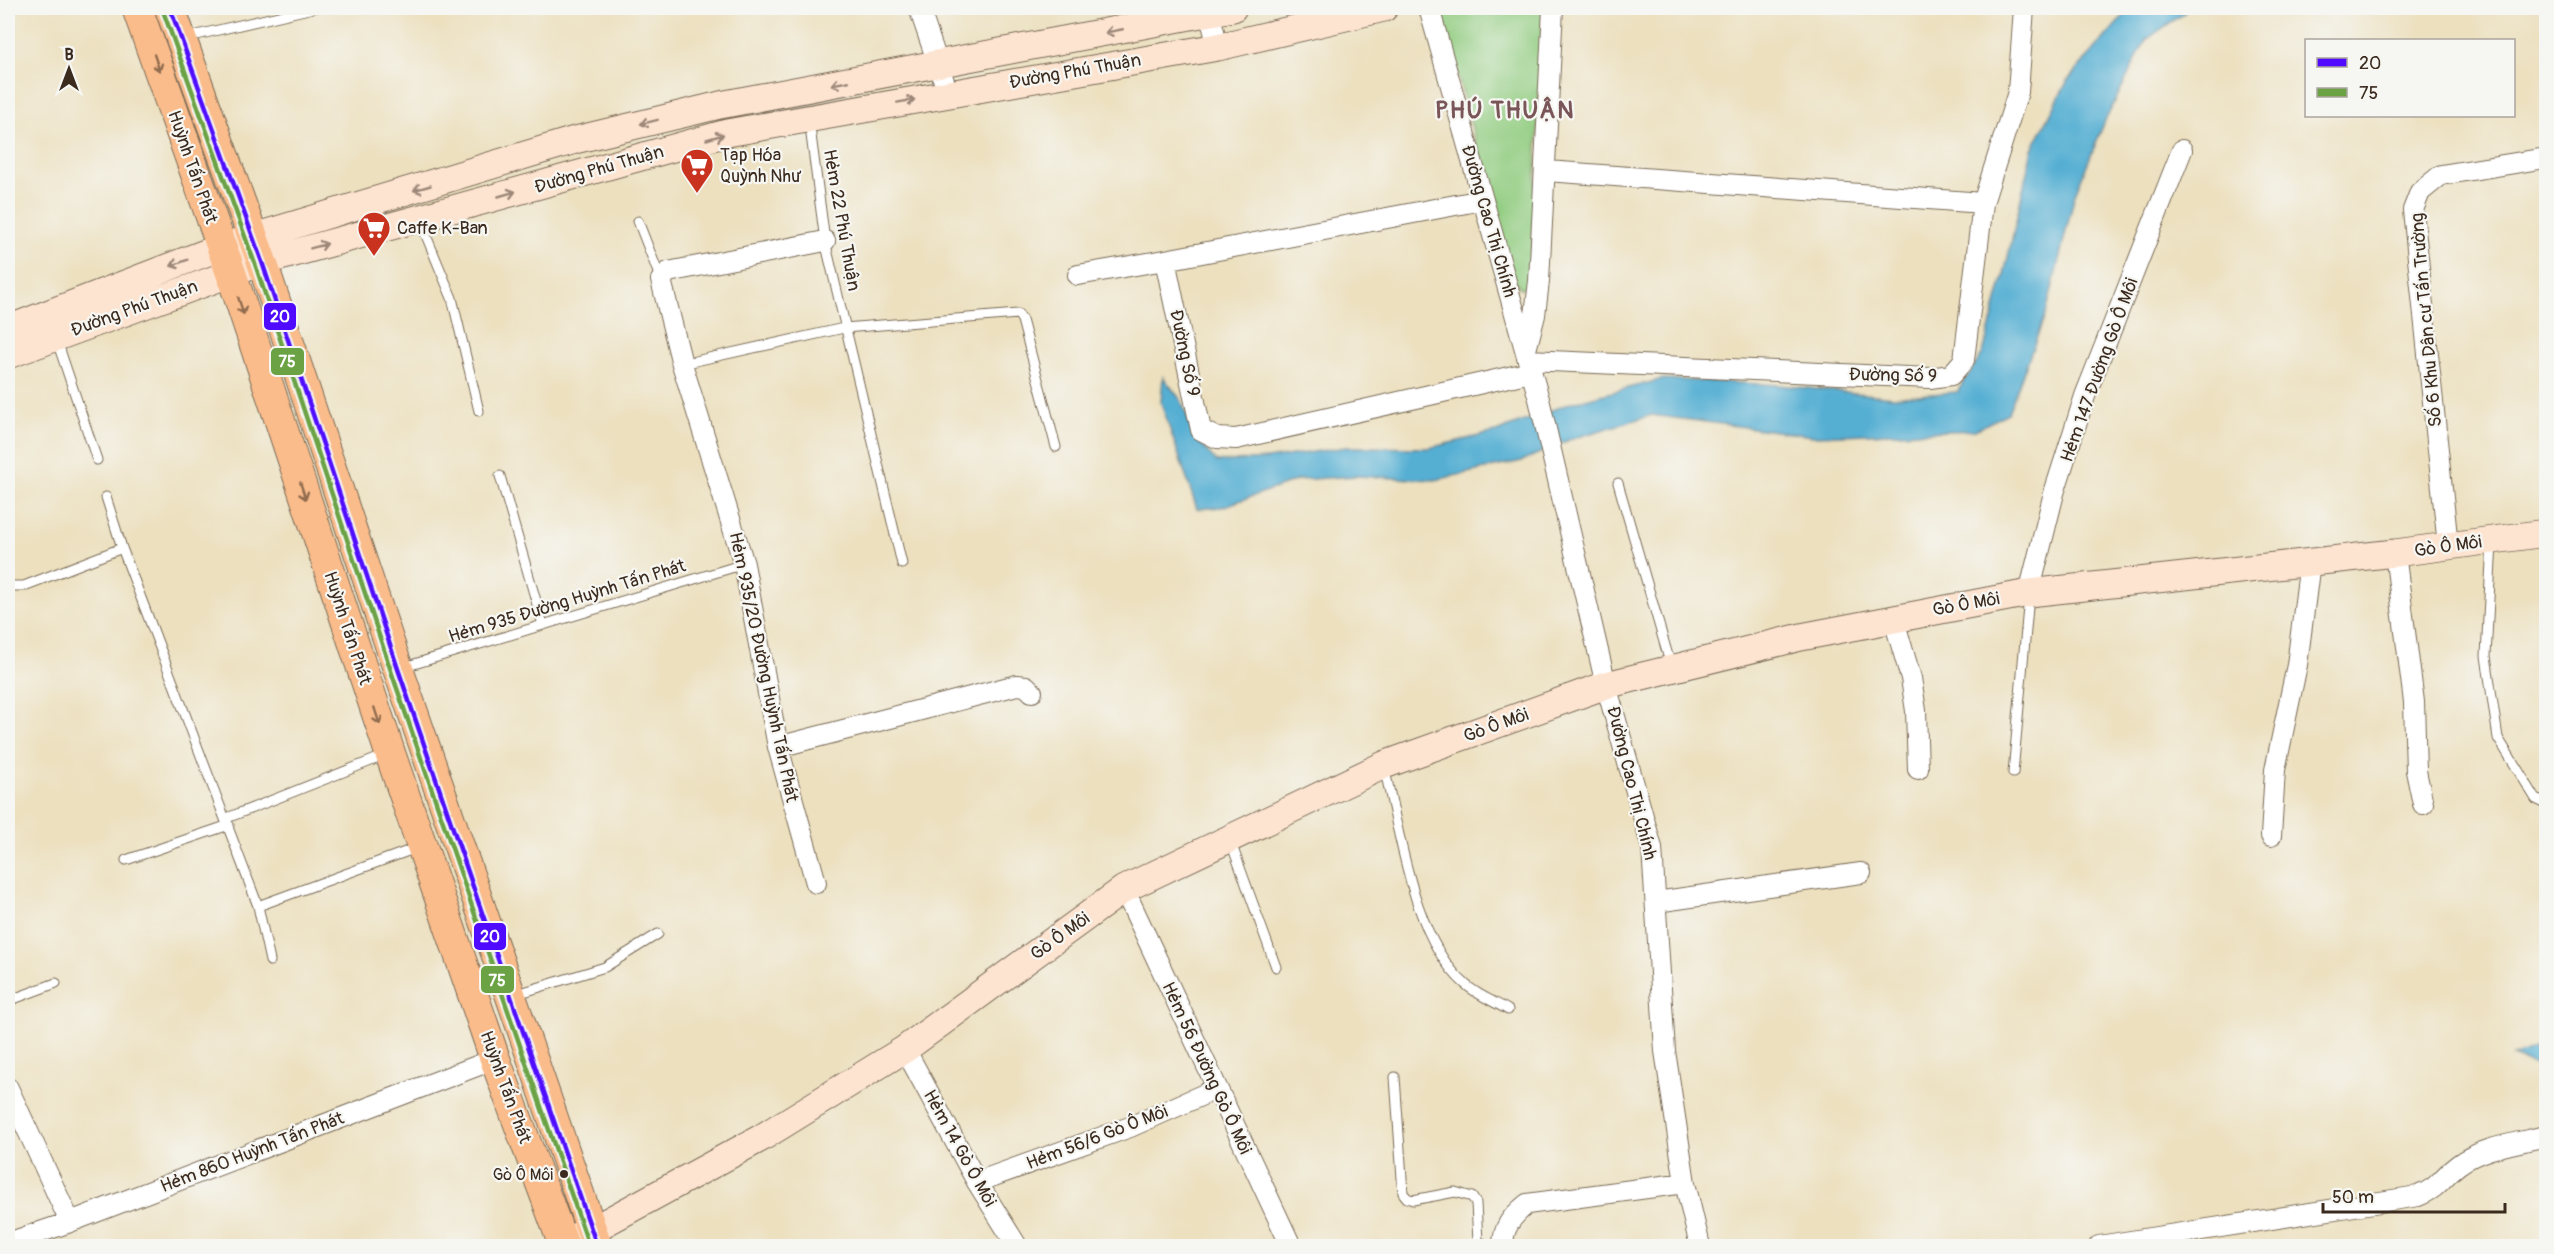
<svg xmlns="http://www.w3.org/2000/svg" width="2554" height="1254" font-family="Pangolin,sans-serif">
<style>
.green{fill:#91cc80;stroke:#667b4f;stroke-width:1.5}
.water{fill:#55afd3;stroke:#486c78;stroke-width:1.5}
.lines{fill:none;stroke-linecap:round;stroke-linejoin:round}
.lane-casing{stroke:#796a56;stroke-width:11}
.street-casing{stroke:#796a56;stroke-width:22}
.secondary-casing{stroke:#796a56;stroke-width:29}
.primary-casing{stroke:#796a56;stroke-width:32}
.lane{stroke:#fff;stroke-width:9}
.street{stroke:#fff;stroke-width:20}
.secondary{stroke:#fde4d1;stroke-width:27}
.primary{stroke:#fabc8b;stroke-width:30}
.bus-1-casing{stroke:#f6f6f2;stroke-width:9}
.bus-2-casing{stroke:#f6f6f2;stroke-width:9}
.bus-1{stroke:#4f0aff;stroke-width:4.5}
.bus-2{stroke:#6aa244;stroke-width:4.5}
.oneway{stroke:#9c8778}
.oneway2{stroke:#916c4f}
.bus-dot{fill:#3b2a1e;stroke:#f6f6f2;stroke-width:2}
.labels{text-anchor:middle;stroke-width:4.5;stroke-linejoin:round;paint-order:stroke}
.bus-label{font-size:16px;fill:#3b2a1e;stroke:#f6f6f2;text-anchor:end}
.street-label{font-size:18px;fill:#3b2a1e;stroke:#f6f6f2}
.poi-label{font-size:18px;fill:#3b2a1e;stroke:#f6f6f2;text-anchor:start}
.district-label{font-size:24px;font-weight:bold;letter-spacing:1.5px;fill:#7a5558;stroke:#f6f6f2}
.line-badge{stroke:#f6f6f2;stroke-width:2}
.badge-label{font-size:16px;text-anchor:middle;font-weight:bold;fill:#fff}
</style>
<rect width="100%" height="100%" fill="#f6f6f2"/>
<filter id="ink" filterUnits="userSpaceOnUse"><feTurbulence type="fractalNoise" baseFrequency=".0167" numOctaves="2"/><feDisplacementMap in="SourceGraphic" scale="12" xChannelSelector="R" yChannelSelector="G"/><feConvolveMatrix kernelMatrix="1 2 1 2 8 2 1 2 1" color-interpolation-filters="sRGB"/></filter>
<filter id="wash" filterUnits="userSpaceOnUse"><feTurbulence type="fractalNoise" baseFrequency=".008" numOctaves="4" result="noise"/><feDisplacementMap in="SourceGraphic" scale="24" xChannelSelector="R" yChannelSelector="G"/><feGaussianBlur stdDeviation="1.35" result="paint"/><feColorMatrix in="noise" values="0 0 0 0 0 0 0 0 0 0 0 0 0 0 0 0 0 1.4 0 .05"/><feComposite in="paint" operator="in"/></filter>
<g filter="url(#wash)">
<rect width="100%" height="100%" fill="#ece0bf"/>
<path class="green" d="M 1442,8 L 1544,8 L 1532,252 L 1528,286 L 1521,289 L 1513,278 L 1441,15 Z"/>
<path class="water" d="M 2128,8 L 2186,8 L 2185,12 L 2146,40 L 2105,121 L 2075,194 L 2046,313 L 2008,413 L 1975,430 L 1814,436 L 1652,415 L 1571,439 L 1522,461 L 1435,480 L 1356,476 L 1298,480 L 1222,507 L 1197,509 L 1161,403 L 1163,377 L 1181,400 L 1195,438 L 1217,462 L 1267,459 L 1346,447 L 1429,448 L 1496,432 L 1570,403 L 1663,379 L 1779,385 L 1893,397 L 1957,392 L 1983,353 L 2004,275 L 2032,149 L 2068,80 L 2127,12 Z
M 2546,1045 L 2546,1070 L 2513,1057 Z"/>
</g>
<g filter="url(#ink)">
<g class="lines">
<defs>
<path id="lane" d="M 184,38 L 313,8
M 809,120 L 825,241 L 902,564
M 420,221 L 452,298 L 479,411
M 638,221 L 661,280
M 56,338 L 97,460
M 682,364 L 844,328 L 1018,314 L 1022,320 L 1056,447
M 500,476 L 543,625
M 1618,483 L 1671,666
M 106,497 L 122,548 L 258,906 L 270,961
M 2492,542 L 2486,656 L 2498,738 L 2536,799 L 2546,804
M 8,586 L 24,586 L 122,548
M 401,668 L 744,564
M 1384,767 C 1400,832 1413,939 1465,984 C 1477,995 1495,1002 1508,1010
M 2013,773 L 2029,596
M 227,818 L 386,755
M 1230,840 L 1276,967
M 126,860 L 229,825
M 258,906 L 419,847
M 514,995 L 605,967 L 658,934
M 8,1001 L 56,983
M 1395,1077 L 1403,1193 L 1407,1198 L 1413,1200 L 1455,1192 L 1472,1197 L 1476,1203 L 1478,1242 L 1491,1246"/>
<path id="street" d="M 919,8 L 948,93
M 1208,8 L 1218,47
M 1429,8 L 1539,399 L 1606,685 L 1652,848 L 1665,1051 L 1685,1183 L 1700,1246
M 1547,171 L 1983,203
M 1482,200 L 1165,260 L 1201,430 L 1217,438 L 1236,439 L 1531,372
M 1078,275 L 1165,260
M 1526,350 L 1535,315 L 1539,281 L 1553,8
M 1528,360 L 1930,378 L 1951,375 L 1964,360 L 1983,203 L 2018,92 L 2024,8
M 2448,546 L 2413,210 L 2420,192 L 2441,175 L 2546,158
M 2395,553 L 2414,702 L 2416,771 L 2423,804
M 2029,593 L 2054,493 L 2085,396 L 2182,150
M 1893,617 L 1911,678 L 1916,711 L 1918,769
M 778,747 L 1017,685 L 1026,686 L 1032,692
M 2271,836 L 2275,770 L 2297,665 L 2310,562
M 816,883 L 778,747 L 744,564 L 682,364 L 661,280 L 668,272 L 825,241
M 1124,889 L 1291,1246
M 1656,902 L 1861,873
M 905,1049 L 977,1182 L 1017,1246
M 8,1088 L 70,1222
M 977,1182 L 1130,1127 L 1216,1089
M 8,1243 L 70,1222 L 495,1059
M 1503,1246 C 1503,1227 1512,1216 1527,1204 L 1685,1183
M 2099,1246 L 2418,1196 C 2442,1186 2440,1178 2458,1165 C 2482,1147 2518,1143 2546,1136"/>
<path id="secondary" d="M 8,329 L 221,247 L 575,140 L 720,105 L 1233,8
M 8,355 L 262,262 L 727,133 L 1218,47 L 1384,8
M 563,1242 L 592,1230 L 761,1138 L 905,1049 L 1124,889 L 1384,765 L 1606,685 L 1801,637 L 2029,593 L 2395,553 L 2546,533"/>
<path id="primary" d="M 137,8 L 231,273 L 390,753 L 495,1059 L 564,1246
M 170,8 L 262,262 L 398,669 L 597,1246"/>
</defs>
<use href="#lane" class="lane-casing"/>
<use href="#street" class="street-casing"/>
<use href="#secondary" class="secondary-casing"/>
<use href="#primary" class="primary-casing"/>
<use href="#lane" class="lane"/>
<use href="#street" class="street"/>
<use href="#secondary" class="secondary"/>
<use href="#primary" class="primary"/>
<defs>
<path id="bus-1" d="M 170,8 L 262,262 L 398,669 L 597,1246"/>
<path id="bus-2" d="M 163,11 L 255,264 L 391,671 L 589,1246"/>
</defs>
<use href="#bus-1" class="bus-1-casing"/>
<use href="#bus-2" class="bus-2-casing"/>
<use href="#bus-1" class="bus-1"/>
<use href="#bus-2" class="bus-2"/>
</g>
<defs><path id="oneway-shaft" d="M-6 0H5M1.5-3L5.5 0L1.5 3" fill="none" stroke-width="1.6" stroke-linecap="round" stroke-linejoin="round" transform="scale(1.5)"/></defs>
<g class="oneway">
<use href="#oneway-shaft" transform="translate(1114 31) rotate(169)"/>
<use href="#oneway-shaft" transform="translate(840 83) rotate(169)"/>
<use href="#oneway-shaft" transform="translate(906 101) rotate(-10)"/>
<use href="#oneway-shaft" transform="translate(649 122) rotate(166)"/>
<use href="#oneway-shaft" transform="translate(715 137) rotate(-16)"/>
<use href="#oneway-shaft" transform="translate(422 188) rotate(164)"/>
<use href="#oneway-shaft" transform="translate(507 194) rotate(-16)"/>
<use href="#oneway-shaft" transform="translate(319 246) rotate(-15)"/>
<use href="#oneway-shaft" transform="translate(179 263) rotate(159)"/>
</g>
<g class="oneway2">
<use href="#oneway-shaft" transform="translate(157 63) rotate(71)"/>
<use href="#oneway-shaft" transform="translate(241 306) rotate(72)"/>
<use href="#oneway-shaft" transform="translate(303 491) rotate(72)"/>
<use href="#oneway-shaft" transform="translate(377 716) rotate(72)"/>
</g>
</g>
<defs>
<symbol id="supermarket-pin" viewBox="-11 -11 22 30"><path d="M0 17L-7.5 6A9.5 9.5 0 1 1 7.5 6Z" fill="#c8321e" stroke="#f6f6f2"/><path d="M-6-5.5h2.5l.6 2H6L4.5 2H-2.5L-4.4-4H-6ZM-1.5 3.2a1.3 1.3 0 1 0 .1 0ZM3 3.2a1.3 1.3 0 1 0 .1 0Z" fill="#fff"/></symbol>
</defs>
<g fill-rule="evenodd">
<use href="#supermarket-pin" x="678" y="146" width="38" height="52"/>
<use href="#supermarket-pin" x="355" y="209" width="38" height="52"/>
</g>
<circle class="bus-dot" cx="564" cy="1174" r="5"/>
<g class="labels">
<g class="bus-label">
<text x="553" y="1180">Gò Ô Môi</text>
</g>
<g class="street-label">
<text transform="translate(1075 71) rotate(-10)" y="6">Đường Phú Thuận</text>
<text transform="translate(193 167) rotate(71)" y="6">Huỳnh Tấn Phát</text>
<text transform="translate(599 169) rotate(-16)" y="6">Đường Phú Thuận</text>
<text transform="translate(842 220) rotate(80)" y="6">Hẻm 22 Phú Thuận</text>
<text transform="translate(1489 221) rotate(74)" y="6">Đường Cao Thị Chính</text>
<text transform="translate(134 308) rotate(-20)" y="6">Đường Phú Thuận</text>
<text transform="translate(2426 320) rotate(-95)" y="6">Số 6 Khu Dân cư Tấn Trường</text>
<text transform="translate(1185 353) rotate(78)" y="6">Đường Số 9</text>
<text transform="translate(2099 370) rotate(-70)" y="6">Hẻm 147 Đường Gò Ô Môi</text>
<text transform="translate(1893 375) rotate(1)" y="6">Đường Số 9</text>
<text transform="translate(2448 546) rotate(-8)" y="6">Gò Ô Môi</text>
<text transform="translate(567 601) rotate(-17)" y="6">Hẻm 935 Đường Huỳnh Tấn Phát</text>
<text transform="translate(1966 604) rotate(-10)" y="6">Gò Ô Môi</text>
<text transform="translate(348 628) rotate(72)" y="6">Huỳnh Tấn Phát</text>
<text transform="translate(764 667) rotate(78)" y="6">Hẻm 935/20 Đường Huỳnh Tấn Phát</text>
<text transform="translate(1496 725) rotate(-20)" y="6">Gò Ô Môi</text>
<text transform="translate(1632 783) rotate(76)" y="6">Đường Cao Thị Chính</text>
<text transform="translate(1060 936) rotate(-36)" y="6">Gò Ô Môi</text>
<text transform="translate(1207 1068) rotate(65)" y="6">Hẻm 56 Đường Gò Ô Môi</text>
<text transform="translate(506 1087) rotate(70)" y="6">Huỳnh Tấn Phát</text>
<text transform="translate(1097 1137) rotate(-21)" y="6">Hẻm 56/6 Gò Ô Môi</text>
<text transform="translate(960 1148) rotate(61)" y="6">Hẻm 14 Gò Ô Môi</text>
<text transform="translate(252 1152) rotate(-21)" y="6">Hẻm 860 Huỳnh Tấn Phát</text>
</g>
<g class="poi-label">
<text x="720" y="161">Tạp Hóa<tspan x="720" dy="21">Quỳnh Như</tspan></text>
<text x="397" y="234">Caffe K-Ban</text>
</g>
<g class="district-label">
<text x="1505" y="118">PHÚ THUẬN</text>
</g>
</g>
<g class="line-badge">
<rect x="263" y="302" width="34" height="29" rx="6" fill="#4f0aff"/>
<rect x="270" y="347" width="35" height="29" rx="6" fill="#6aa244"/>
<rect x="473" y="922" width="34" height="29" rx="6" fill="#4f0aff"/>
<rect x="480" y="965" width="35" height="29" rx="6" fill="#6aa244"/>
</g>
<g class="badge-label">
<text x="280" y="322">20</text>
<text x="287" y="367">75</text>
<text x="490" y="942">20</text>
<text x="497" y="986">75</text>
</g>
<rect width="2554" height="1254" fill="none" stroke="#f6f6f2" stroke-width="30"/>
<rect x="2305" y="39" width="210" height="78" fill="#f6f6f2" stroke="#aba49d" stroke-width="1.5"/>
<rect x="2317" y="58" width="30" height="9" fill="#4f0aff" stroke="#aba49d" stroke-width="1.5"/>
<text x="2359" y="69" font-size="18" fill="#3b2a1e">20</text>
<rect x="2317" y="88" width="30" height="9" fill="#6aa244" stroke="#aba49d" stroke-width="1.5"/>
<text x="2359" y="99" font-size="18" fill="#3b2a1e">75</text>
<g transform="translate(69 69)" stroke="#f6f6f2" stroke-width="4.5" paint-order="stroke">
<path d="M0-4.5L10 22L0 15L-10 22Z" fill="#3b2a1e"/>
<text y="-9" font-size="16" font-weight="bold" text-anchor="middle" fill="#3b2a1e">B</text>
</g>
<path d="M2323 1203v9h182v-9" fill="none" stroke="#3b2a1e" stroke-width="3"/>
<text x="2332" y="1203" font-size="18" fill="#3b2a1e" stroke="#f6f6f2" stroke-width="4.5" paint-order="stroke">50 m</text>
</svg>
